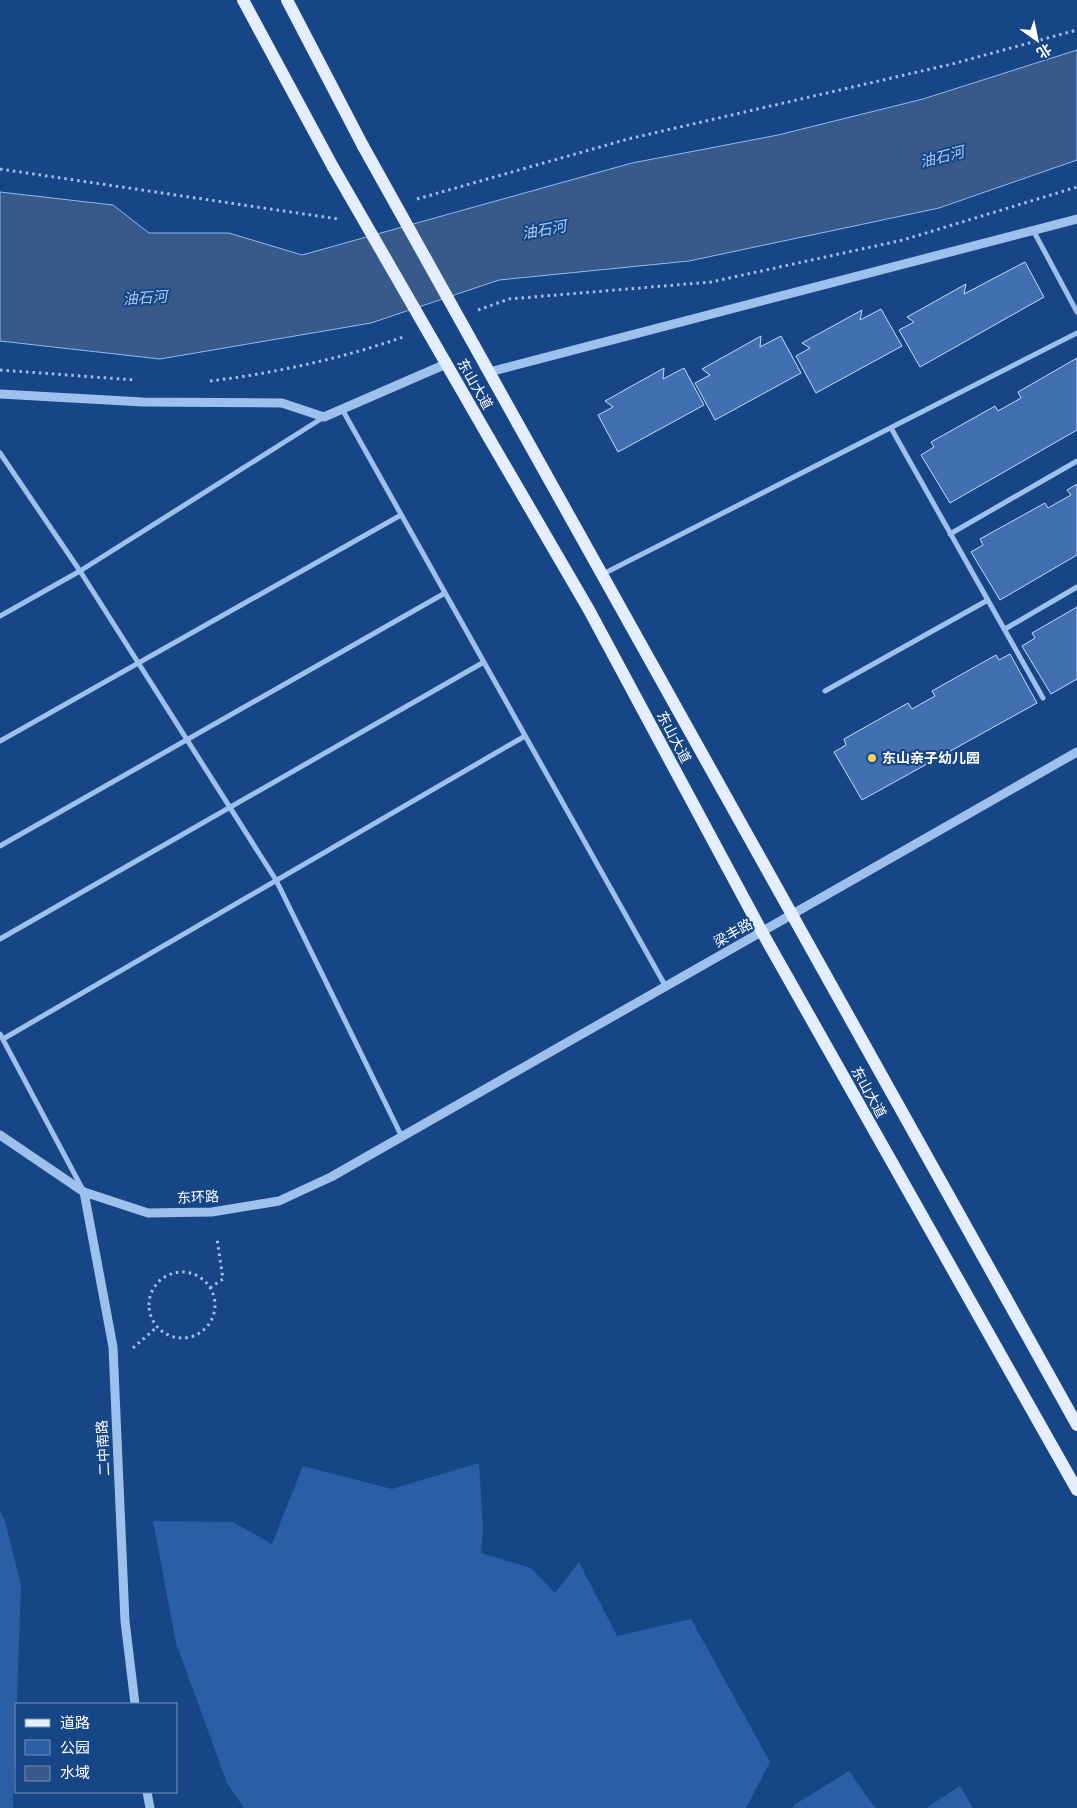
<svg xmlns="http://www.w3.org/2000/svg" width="1077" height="1808" font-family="Rubik,'Noto Sans SC',sans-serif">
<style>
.green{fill:#2a5fa5}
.water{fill:#375a8a;stroke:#90bbf0}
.building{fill:#4070b1;stroke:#c3dbfa}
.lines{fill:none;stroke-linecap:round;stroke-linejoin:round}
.path{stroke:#9ec0ed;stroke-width:3;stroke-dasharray:2.5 4;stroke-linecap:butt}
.minor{stroke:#9ec0ed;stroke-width:5}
.tertiary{stroke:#9ec0ed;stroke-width:9}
.primary{stroke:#e4eeff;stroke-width:12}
.primary-bridge{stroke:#e4eeff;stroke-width:12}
.poi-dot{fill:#ffd35a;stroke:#174687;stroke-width:2}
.labels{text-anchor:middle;stroke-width:4;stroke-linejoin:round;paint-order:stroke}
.street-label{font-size:14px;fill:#fff;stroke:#174687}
.poi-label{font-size:14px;font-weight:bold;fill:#fff;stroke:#174687;text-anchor:start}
.water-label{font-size:15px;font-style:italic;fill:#a9caf5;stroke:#174687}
</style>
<rect width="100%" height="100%" fill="#174687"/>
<path class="green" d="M 479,1463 L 483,1530 L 481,1553 L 531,1568 L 555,1593 L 579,1562 L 617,1636 L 691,1619 L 770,1762 L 746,1808 L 244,1808 L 227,1783 L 176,1643 L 153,1521 L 233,1522 L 272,1544 L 303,1466 L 392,1489 Z
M 0,1511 L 5,1521 L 21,1585 L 13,1808 L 0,1808 Z
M 849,1771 L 875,1808 L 793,1808 L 794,1805 Z
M 960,1786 L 973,1808 L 926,1808 Z"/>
<path class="water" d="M 1077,50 L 1077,160 L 939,208 L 689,261 L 499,280 L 371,323 L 160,359 L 0,341 L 0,192 L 113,205 L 149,233 L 229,233 L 302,255 L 632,163 L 778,135 L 923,99 Z"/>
<path class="building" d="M 1025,262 L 1044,297 L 920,367 L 899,330 L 914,322 L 907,317 L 966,284 L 964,294 Z
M 881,309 L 902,346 L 816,393 L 796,356 L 810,348 L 802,343 L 862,310 L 860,320 Z
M 761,336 L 760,347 L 781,336 L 801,373 L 715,420 L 695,383 L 710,375 L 702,369 Z
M 1077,358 L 1077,430 L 950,503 L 921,455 L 934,447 L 931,442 L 995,406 L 998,411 L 1021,398 L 1018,392 Z
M 664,368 L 663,379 L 684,368 L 704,405 L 618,452 L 598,415 L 613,407 L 605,401 Z
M 1077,484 L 1077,555 L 1000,600 L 971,552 L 983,545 L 980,539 L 1045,503 L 1048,508 L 1071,495 L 1067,490 Z
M 1077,607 L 1077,679 L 1051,694 L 1022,646 L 1035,638 L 1032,633 Z
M 1010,654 L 1037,703 L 862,800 L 834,752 L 846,745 L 844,739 L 908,703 L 912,709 L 935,696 L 932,691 L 996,655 L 999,660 Z"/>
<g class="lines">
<path class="path" d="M 0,169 L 338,219
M 417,199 L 628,139 L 952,64 L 1077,30
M 478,310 L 509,299 L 711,282 L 903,240 L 1077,187
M 0,370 L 135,380
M 210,381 C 276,373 344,358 406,336
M149 1305a33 33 0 1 1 66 0a33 33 0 1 1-66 0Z
M 210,1288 L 223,1279 L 217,1239
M 133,1348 L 157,1327"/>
<path class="minor" d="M 1033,230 L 1077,312
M 342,409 L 666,987
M 891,428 L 1043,698
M 0,453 L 80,571 L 324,417
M 950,534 L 1077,461
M 603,574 L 1077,333
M 0,616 L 80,571 L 276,880 L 402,1137
M 1005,629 L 1077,587
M 825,691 L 988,600
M 0,741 L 401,515
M 0,846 L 445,593
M 0,939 L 484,662
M 0,1034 L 83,1190
M 3,1039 L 525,736"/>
<path class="tertiary" d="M 489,372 L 1077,219
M 0,394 L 143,402 L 282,403 L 324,417 L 446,364
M 0,1135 L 84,1192 L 148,1213 L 212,1212 L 279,1201 L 331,1177 L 1077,752
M 84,1192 L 113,1347 L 125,1621 L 135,1704
M 147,1792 L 150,1808"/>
<path class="primary" d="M 243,0 L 333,167
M 287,0 L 363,146
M 518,424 L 1077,1425
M 489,438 L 589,610 L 762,932 L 1077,1490"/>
<path class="primary-bridge" d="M 363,146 L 518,424
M 333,167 L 489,438"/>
</g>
<circle class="poi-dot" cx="872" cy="758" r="5"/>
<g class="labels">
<g class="street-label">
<text transform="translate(475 384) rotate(60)" y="5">东山大道</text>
<text transform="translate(674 737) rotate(62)" y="5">东山大道</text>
<text transform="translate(733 933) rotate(-30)" y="5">梁丰路</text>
<text transform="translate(869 1092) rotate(61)" y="5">东山大道</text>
<text transform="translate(198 1197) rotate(-3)" y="5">东环路</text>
<text transform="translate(103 1448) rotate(-93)" y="5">二中南路</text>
</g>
<g class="poi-label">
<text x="882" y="763">东山亲子幼儿园</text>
</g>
<g class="water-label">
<text transform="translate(942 157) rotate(-14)" y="5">油石河</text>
<text transform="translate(544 230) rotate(-10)" y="5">油石河</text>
<text transform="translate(145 298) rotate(-4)" y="5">油石河</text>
</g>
</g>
<rect x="15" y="1703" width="162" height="90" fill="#174687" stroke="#7490b7"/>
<rect x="25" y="1719" width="25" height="8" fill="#e4eeff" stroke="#7490b7"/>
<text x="60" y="1728" font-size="15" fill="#ffffff">道路</text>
<rect x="25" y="1740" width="25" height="15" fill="#2a5fa5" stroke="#7490b7"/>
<text x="60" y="1753" font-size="15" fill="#ffffff">公园</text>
<rect x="25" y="1766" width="25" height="15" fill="#375a8a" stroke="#7490b7"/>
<text x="60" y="1778" font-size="15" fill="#ffffff">水域</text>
<g transform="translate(1037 40) rotate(147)" stroke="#174687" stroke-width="4" paint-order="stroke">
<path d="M0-4L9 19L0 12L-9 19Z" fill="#ffffff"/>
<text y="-8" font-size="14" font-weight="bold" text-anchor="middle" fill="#ffffff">北</text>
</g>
</svg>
